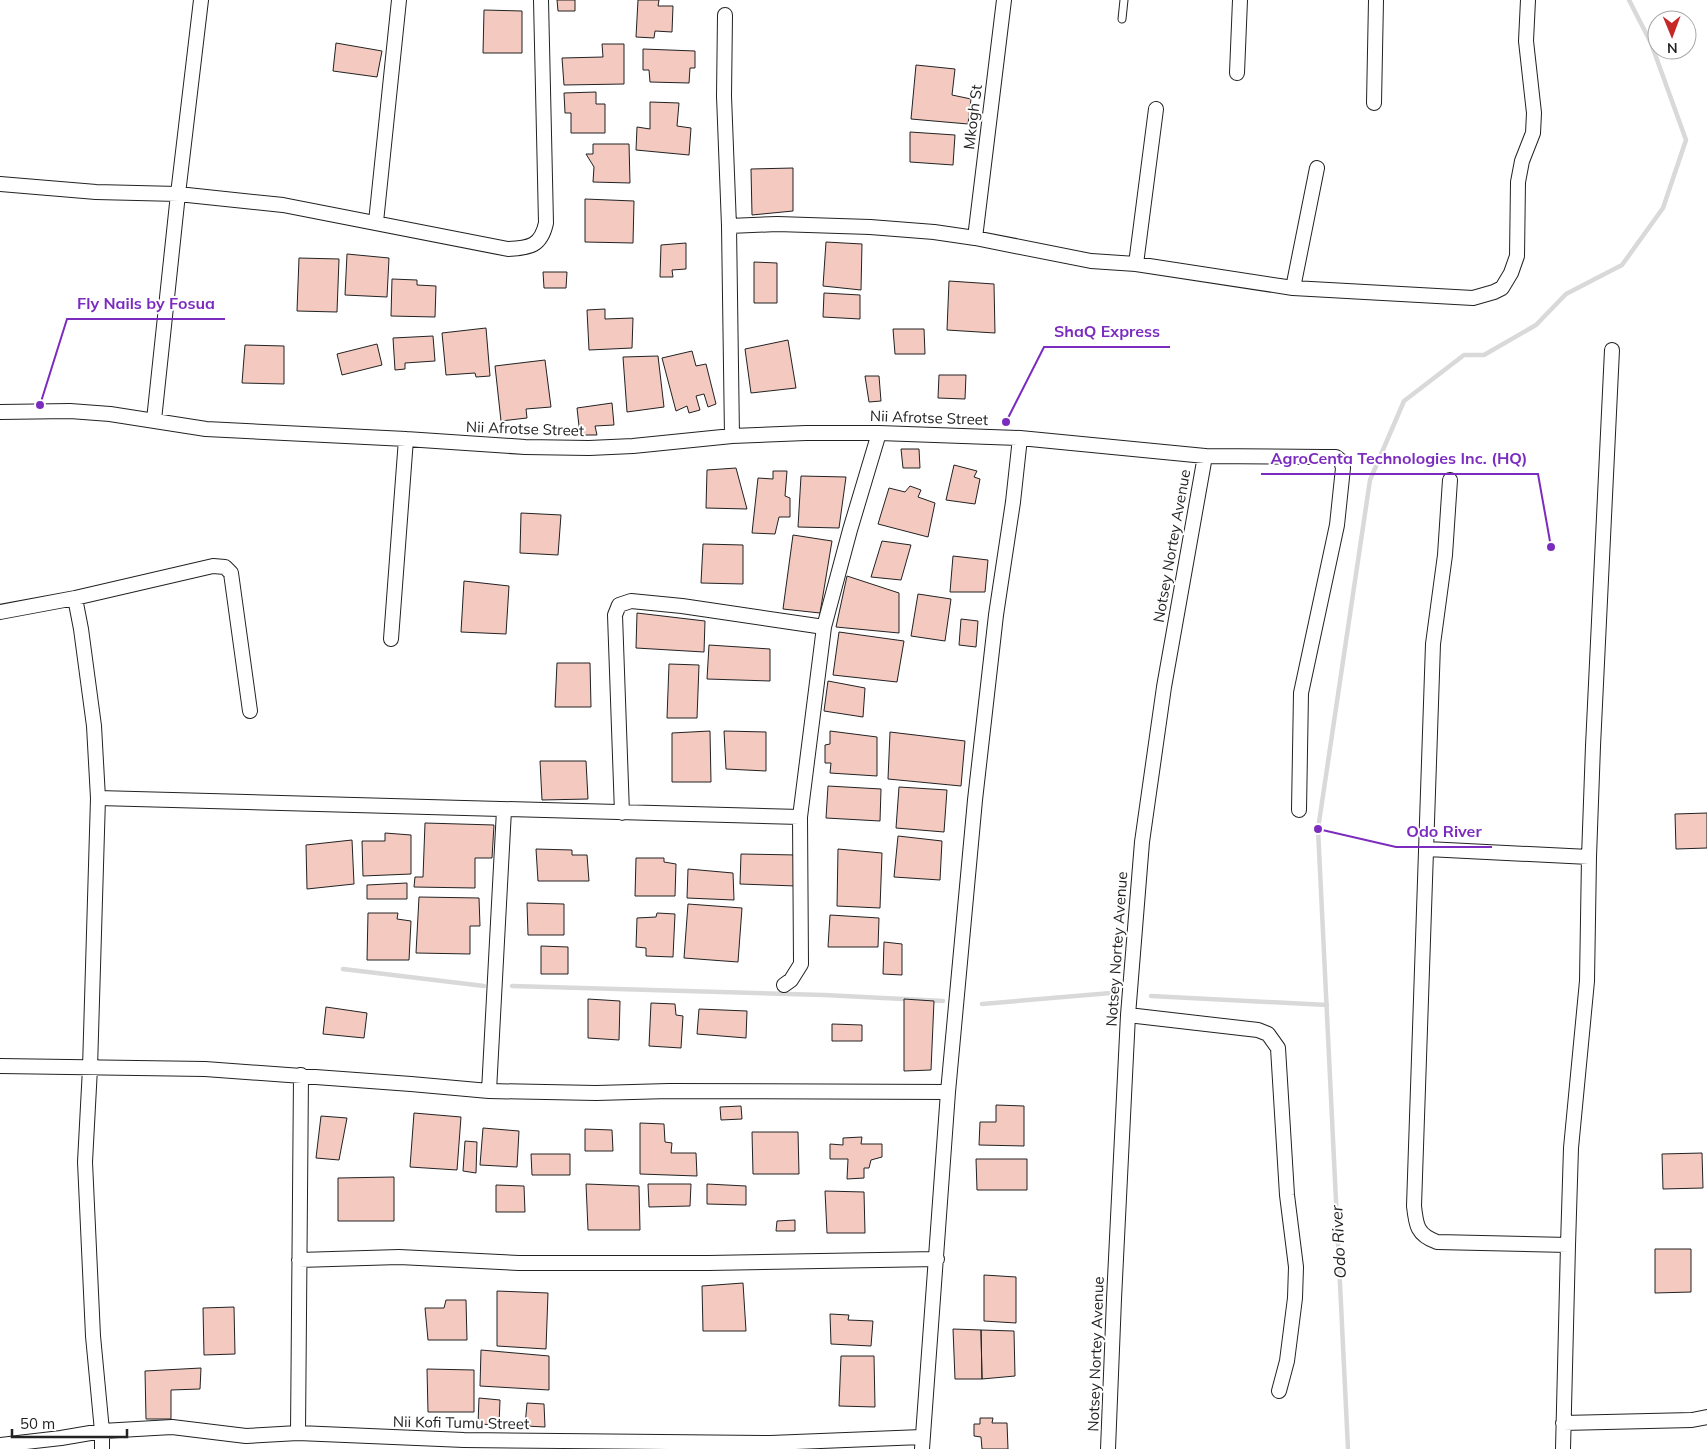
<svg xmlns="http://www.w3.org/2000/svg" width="1707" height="1449" font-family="Mulish,sans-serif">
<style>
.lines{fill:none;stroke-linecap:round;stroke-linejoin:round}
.stream{stroke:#d9d9d9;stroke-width:4.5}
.building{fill:#f3c9c0;stroke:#222}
.lane-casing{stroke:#222;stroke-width:9}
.street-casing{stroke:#222;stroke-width:16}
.lane{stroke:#fff;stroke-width:7}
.street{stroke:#fff;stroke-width:14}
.labels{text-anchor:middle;stroke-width:4;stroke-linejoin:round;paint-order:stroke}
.street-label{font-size:15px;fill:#222;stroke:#fff}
.water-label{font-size:16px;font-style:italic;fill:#222;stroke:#fff}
.leader{fill:none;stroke:#7b2cbf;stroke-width:2}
.callout-dot{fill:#7b2cbf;stroke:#fff;stroke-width:2}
.callout-label{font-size:16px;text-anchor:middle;font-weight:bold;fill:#7b2cbf;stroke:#fff;stroke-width:4;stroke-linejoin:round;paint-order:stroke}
</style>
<rect width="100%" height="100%" fill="#fff"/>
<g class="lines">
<path class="stream" d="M 343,969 L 484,986
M 512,986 L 824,995 L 943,1001
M 1151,996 L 1327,1005
M 982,1004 L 1111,993
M 1348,1449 L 1318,829 L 1370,480 L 1404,401 L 1464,355 L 1484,355 L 1536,325 L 1566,294 L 1622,265 L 1663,208 L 1686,140 L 1651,43 L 1629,0"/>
</g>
<path class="building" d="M 557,0 L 575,0 L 575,11 L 558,11 Z
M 638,0 L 659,0 L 658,6 L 673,6 L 672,32 L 655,31 L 654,38 L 636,37 Z
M 484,10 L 522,11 L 522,53 L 483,53 Z
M 336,43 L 382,51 L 377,77 L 333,71 Z
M 602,44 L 624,44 L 624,84 L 564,85 L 562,58 L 603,57 Z
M 643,49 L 695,51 L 695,68 L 690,68 L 689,83 L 650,82 L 649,70 L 643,70 Z
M 916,65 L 955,69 L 952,95 L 971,99 L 968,124 L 911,119 Z
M 596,92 L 596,104 L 605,104 L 605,133 L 571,133 L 571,113 L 565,113 L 564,93 Z
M 650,102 L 679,103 L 677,126 L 691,128 L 689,155 L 636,150 L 637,127 L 650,129 Z
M 910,132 L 955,135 L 953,165 L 910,162 Z
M 593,144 L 629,144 L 630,183 L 593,182 L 594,167 L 586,154 L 593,154 Z
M 793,168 L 793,211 L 752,215 L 751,169 Z
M 585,199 L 634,201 L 633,243 L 585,242 Z
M 826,242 L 862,244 L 861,290 L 823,286 Z
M 686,243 L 686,269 L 672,270 L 673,277 L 660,277 L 661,245 Z
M 347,254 L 389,258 L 387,297 L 345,295 Z
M 299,258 L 339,259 L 337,312 L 297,311 Z
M 754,262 L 777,263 L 777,303 L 754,303 Z
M 543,272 L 567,272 L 566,288 L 544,288 Z
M 392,279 L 417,280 L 417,285 L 436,286 L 435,317 L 391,316 Z
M 949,281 L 994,284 L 995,333 L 947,330 Z
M 824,293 L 860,295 L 860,319 L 823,317 Z
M 605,309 L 605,319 L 633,318 L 632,348 L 589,350 L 587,310 Z
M 486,328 L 490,376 L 476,377 L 475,373 L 446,375 L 442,333 Z
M 893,329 L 924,329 L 925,354 L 895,354 Z
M 433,336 L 435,361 L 405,363 L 405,369 L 395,370 L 393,338 Z
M 788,340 L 796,388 L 751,393 L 745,349 Z
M 377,344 L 382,365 L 342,375 L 337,354 Z
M 245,345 L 284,346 L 284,384 L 242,383 Z
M 692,351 L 696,366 L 706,364 L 716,404 L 708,407 L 704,394 L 696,396 L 700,410 L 689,413 L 687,406 L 676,411 L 662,358 Z
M 658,356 L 664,407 L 627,412 L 623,357 Z
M 545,360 L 551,407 L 526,409 L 527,418 L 501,421 L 495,366 Z
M 939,375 L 966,375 L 965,399 L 938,398 Z
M 865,376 L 879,376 L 881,401 L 869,402 Z
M 612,403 L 614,425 L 595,426 L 597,435 L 580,435 L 577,408 Z
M 901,449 L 919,449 L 920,468 L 903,468 Z
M 954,465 L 977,471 L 974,477 L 980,479 L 975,504 L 946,500 Z
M 736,468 L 747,509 L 706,508 L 707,470 Z
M 773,471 L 787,471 L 785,496 L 790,498 L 790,517 L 779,517 L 775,534 L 752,533 L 758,478 L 773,479 Z
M 801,476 L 846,477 L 839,528 L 798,527 Z
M 910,486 L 921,490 L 918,497 L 935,503 L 928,537 L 878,524 L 889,488 L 905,492 Z
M 521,513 L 561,515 L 558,555 L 520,553 Z
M 793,535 L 832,541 L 820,613 L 783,609 Z
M 882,541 L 911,545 L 901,580 L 871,577 Z
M 703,544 L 743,545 L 743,584 L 701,583 Z
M 953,556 L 988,560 L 985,592 L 950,592 Z
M 847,576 L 899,593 L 899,633 L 836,627 Z
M 464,581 L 509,586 L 506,634 L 461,632 Z
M 918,594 L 951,599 L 945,641 L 911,636 Z
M 637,613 L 705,621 L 704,652 L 636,648 Z
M 961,619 L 978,621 L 976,647 L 959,645 Z
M 839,632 L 904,641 L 897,682 L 833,675 Z
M 709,645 L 770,649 L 770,681 L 707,679 Z
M 557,663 L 590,663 L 591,707 L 555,707 Z
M 669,664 L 699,665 L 697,718 L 667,718 Z
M 828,681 L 865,688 L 863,717 L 824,711 Z
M 710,731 L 711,782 L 672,782 L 672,733 Z
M 724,731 L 766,732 L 766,771 L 726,769 Z
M 830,731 L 877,737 L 877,776 L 830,773 L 831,763 L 825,763 L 825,745 L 830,744 Z
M 890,732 L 965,741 L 961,786 L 888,779 Z
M 540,761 L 586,761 L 588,799 L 542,800 Z
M 828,786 L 881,789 L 880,821 L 826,818 Z
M 899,787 L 947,790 L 944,832 L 896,828 Z
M 1707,813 L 1707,848 L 1676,849 L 1675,814 Z
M 425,823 L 494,825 L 492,858 L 475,858 L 475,888 L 414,887 L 415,877 L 423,877 Z
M 385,833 L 411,835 L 411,874 L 363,876 L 362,841 L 385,841 Z
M 898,836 L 942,841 L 940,880 L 894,877 Z
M 352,840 L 354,884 L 307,889 L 306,845 Z
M 536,849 L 572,850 L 572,855 L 587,855 L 589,881 L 538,881 Z
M 838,849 L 882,853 L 880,908 L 837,906 Z
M 741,854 L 797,855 L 796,886 L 740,884 Z
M 636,858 L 664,858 L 664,862 L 676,864 L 675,896 L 635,896 Z
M 688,869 L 733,873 L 734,900 L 687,898 Z
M 407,883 L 407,899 L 367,899 L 367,885 Z
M 419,897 L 479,898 L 480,926 L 470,926 L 470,954 L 416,953 Z
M 527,903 L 564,904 L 564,935 L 528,935 Z
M 688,904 L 742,908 L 738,962 L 684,958 Z
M 368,913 L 398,913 L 397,919 L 411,921 L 409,960 L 367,960 Z
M 657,913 L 675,914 L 673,957 L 646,956 L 646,948 L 636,947 L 637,918 L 656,917 Z
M 830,915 L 879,918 L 878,947 L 828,947 Z
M 884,942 L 902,944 L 902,975 L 883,974 Z
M 541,946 L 568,947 L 568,974 L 541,974 Z
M 588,999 L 620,1001 L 619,1040 L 588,1038 Z
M 904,999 L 934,1001 L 931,1070 L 904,1071 Z
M 651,1003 L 675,1004 L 676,1015 L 683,1016 L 681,1048 L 649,1046 Z
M 326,1007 L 367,1013 L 364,1038 L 323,1034 Z
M 699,1009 L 747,1011 L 746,1038 L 697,1034 Z
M 832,1024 L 862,1025 L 862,1041 L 832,1041 Z
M 996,1105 L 1024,1106 L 1024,1146 L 979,1145 L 980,1122 L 996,1122 Z
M 741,1106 L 742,1119 L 721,1120 L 720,1107 Z
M 414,1113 L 461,1117 L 457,1170 L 410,1167 Z
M 321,1116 L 347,1118 L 339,1160 L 316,1158 Z
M 640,1123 L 664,1124 L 665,1142 L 672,1143 L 671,1153 L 696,1153 L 697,1176 L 640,1174 Z
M 483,1128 L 519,1131 L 517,1167 L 480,1165 Z
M 585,1129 L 612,1130 L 613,1151 L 585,1151 Z
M 752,1132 L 798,1132 L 799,1174 L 753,1174 Z
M 862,1137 L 861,1144 L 882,1144 L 882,1157 L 871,1160 L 869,1168 L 864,1168 L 864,1178 L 847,1179 L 848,1159 L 830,1159 L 830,1144 L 843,1145 L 843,1138 Z
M 465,1141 L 477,1142 L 476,1173 L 463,1171 Z
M 1702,1153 L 1703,1188 L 1663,1189 L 1662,1154 Z
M 531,1154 L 570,1154 L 570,1175 L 532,1175 Z
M 976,1159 L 1027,1159 L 1027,1190 L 977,1190 Z
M 394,1177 L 394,1221 L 338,1221 L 338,1178 Z
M 586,1184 L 639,1186 L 640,1230 L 588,1230 Z
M 648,1184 L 691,1184 L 690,1206 L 649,1207 Z
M 707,1184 L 746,1186 L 746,1205 L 707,1204 Z
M 496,1185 L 524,1186 L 525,1212 L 496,1212 Z
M 825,1191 L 864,1192 L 865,1233 L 827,1233 Z
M 795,1220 L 795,1231 L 776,1231 L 777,1221 Z
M 1655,1249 L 1691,1249 L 1691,1292 L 1655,1293 Z
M 984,1275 L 1016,1277 L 1016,1323 L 984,1321 Z
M 743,1283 L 746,1331 L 703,1331 L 702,1286 Z
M 497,1291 L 548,1293 L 546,1349 L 497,1346 Z
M 446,1300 L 466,1300 L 467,1340 L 428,1340 L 425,1308 L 444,1308 Z
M 234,1307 L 235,1354 L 204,1355 L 203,1308 Z
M 830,1314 L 849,1315 L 848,1320 L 873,1321 L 871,1346 L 831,1344 Z
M 953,1329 L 981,1330 L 982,1379 L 955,1379 Z
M 981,1330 L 1014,1331 L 1015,1376 L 982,1379 Z
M 481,1350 L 549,1356 L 549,1390 L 480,1386 Z
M 841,1356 L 874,1356 L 875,1407 L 839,1406 Z
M 201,1368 L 200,1389 L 171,1390 L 171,1419 L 146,1419 L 145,1371 Z
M 427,1369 L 474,1370 L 474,1412 L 428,1412 Z
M 479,1398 L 500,1400 L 499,1425 L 478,1424 Z
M 527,1403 L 544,1404 L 545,1427 L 525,1426 Z
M 980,1418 L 993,1418 L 992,1423 L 1007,1423 L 1008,1449 L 982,1449 L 981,1437 L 974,1436 L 974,1424 L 980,1424 Z"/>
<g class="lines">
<defs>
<path id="lane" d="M 1122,19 L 1124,0"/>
<path id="street" d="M 725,15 L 724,96 L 729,226 L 732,436
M 1237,73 L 1240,0
M 1374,103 L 1376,0
M 0,184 L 96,192 L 178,194 L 283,205 L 508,249 C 530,248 541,246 546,223 L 541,0
M 376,222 L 399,0
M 729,226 L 777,224 L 870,227 L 934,232 L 975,238 L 1091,261 L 1136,264 L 1293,288 L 1473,298 L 1494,292 L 1502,288 L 1511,273 L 1517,256 L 1518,182 L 1522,161 L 1533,133 L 1534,113 L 1526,41 L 1528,0
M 975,238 L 1004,0
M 1136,264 L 1156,109
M 1293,288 L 1317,168
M 0,412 L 70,411 L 110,414 L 206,429 L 406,439 L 525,447 L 589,448 L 633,446 L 732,436 L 806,433 L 879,433 L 1020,438 L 1013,502 L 996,615 L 975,800 L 948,1092 L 922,1449
M 154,420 L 178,194 L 201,0
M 1020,438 L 1205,456 L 1324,457 L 1336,457 L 1341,461 L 1343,468 L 1337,525 L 1301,693 L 1299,810
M 1450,480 L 1445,555 L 1433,644 L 1414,1206 C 1416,1225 1417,1235 1437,1242 L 1568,1245
M 75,598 L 81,629 L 94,726 L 98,798 L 90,1068 L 85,1162 L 93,1336 L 102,1431 L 102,1449
M 0,612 L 75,598 L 213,566 L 225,567 L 231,573 L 250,711
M 391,639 L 406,439
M 98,798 L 800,817
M 622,813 L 615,615 L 619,605 L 631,601 L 682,606 L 824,627
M 1427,849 L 1589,857
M 784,985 L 791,980 L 801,964 L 800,817 L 824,627 L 850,530 L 879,433
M 1128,1015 L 1258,1030 L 1268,1034 L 1278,1048 L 1287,1195 L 1296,1267 L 1295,1298 L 1287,1361 L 1279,1391
M 0,1066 L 205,1069 L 411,1084 L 489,1091 L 596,1093 L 669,1091 L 948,1092
M 489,1091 L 504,810
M 299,1260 L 399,1257 L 519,1263 L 708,1263 L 937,1259
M 1563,1423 L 1692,1420 L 1707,1417
M 298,1433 L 301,1075
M 0,1445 L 61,1438 L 102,1431 L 172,1427 L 246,1436 L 298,1433 L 464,1440 L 770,1443 L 922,1437
M 1108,1449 L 1114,1299 L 1128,1015 L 1142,842 L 1164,687 L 1205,456
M 1563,1449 L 1568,1245 L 1571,1148 L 1587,981 L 1589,857 L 1593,746 L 1612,350"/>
</defs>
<use href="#lane" class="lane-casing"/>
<use href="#street" class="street-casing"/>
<use href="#lane" class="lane"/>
<use href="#street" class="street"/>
</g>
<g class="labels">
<g class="street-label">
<text transform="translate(973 117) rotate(-83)" y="5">Mkogh St</text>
<text transform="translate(929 418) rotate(2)" y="5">Nii Afrotse Street</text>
<text transform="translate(525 429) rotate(2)" y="5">Nii Afrotse Street</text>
<text transform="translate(1172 546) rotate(-80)" y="5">Notsey Nortey Avenue</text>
<text transform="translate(1117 949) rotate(-86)" y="5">Notsey Nortey Avenue</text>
<text transform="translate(1096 1354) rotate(-88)" y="5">Notsey Nortey Avenue</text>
<text transform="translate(461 1423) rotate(1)" y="5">Nii Kofi Tumu Street</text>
</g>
<g class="water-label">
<text transform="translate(1338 1242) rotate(-93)" y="6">Odo River</text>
</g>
</g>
<path class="leader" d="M40 405L67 319H225M1006 422L1044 347H1170M1551 547L1538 474H1261M1318 829L1396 847H1492"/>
<g class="callout-dot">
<circle cx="40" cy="405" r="5"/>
<circle cx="1006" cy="422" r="5"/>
<circle cx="1551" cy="547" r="5"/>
<circle cx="1318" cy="829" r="5"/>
</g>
<g class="callout-label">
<text x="146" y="309">Fly Nails by Fosua</text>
<text x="1107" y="337">ShaQ Express</text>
<text x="1399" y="464">AgroCenta Technologies Inc. (HQ)</text>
<text x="1444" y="837">Odo River</text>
</g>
<g transform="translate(1672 35) rotate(179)"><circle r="24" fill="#ffffff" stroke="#a7a7a7"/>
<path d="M0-4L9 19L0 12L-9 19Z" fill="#c62828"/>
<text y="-8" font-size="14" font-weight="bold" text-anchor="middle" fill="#222222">N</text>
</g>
<path d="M12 1429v8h115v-8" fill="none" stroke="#222222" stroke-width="2.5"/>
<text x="20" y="1429" font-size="15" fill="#222222" stroke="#ffffff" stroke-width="4" paint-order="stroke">50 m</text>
</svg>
